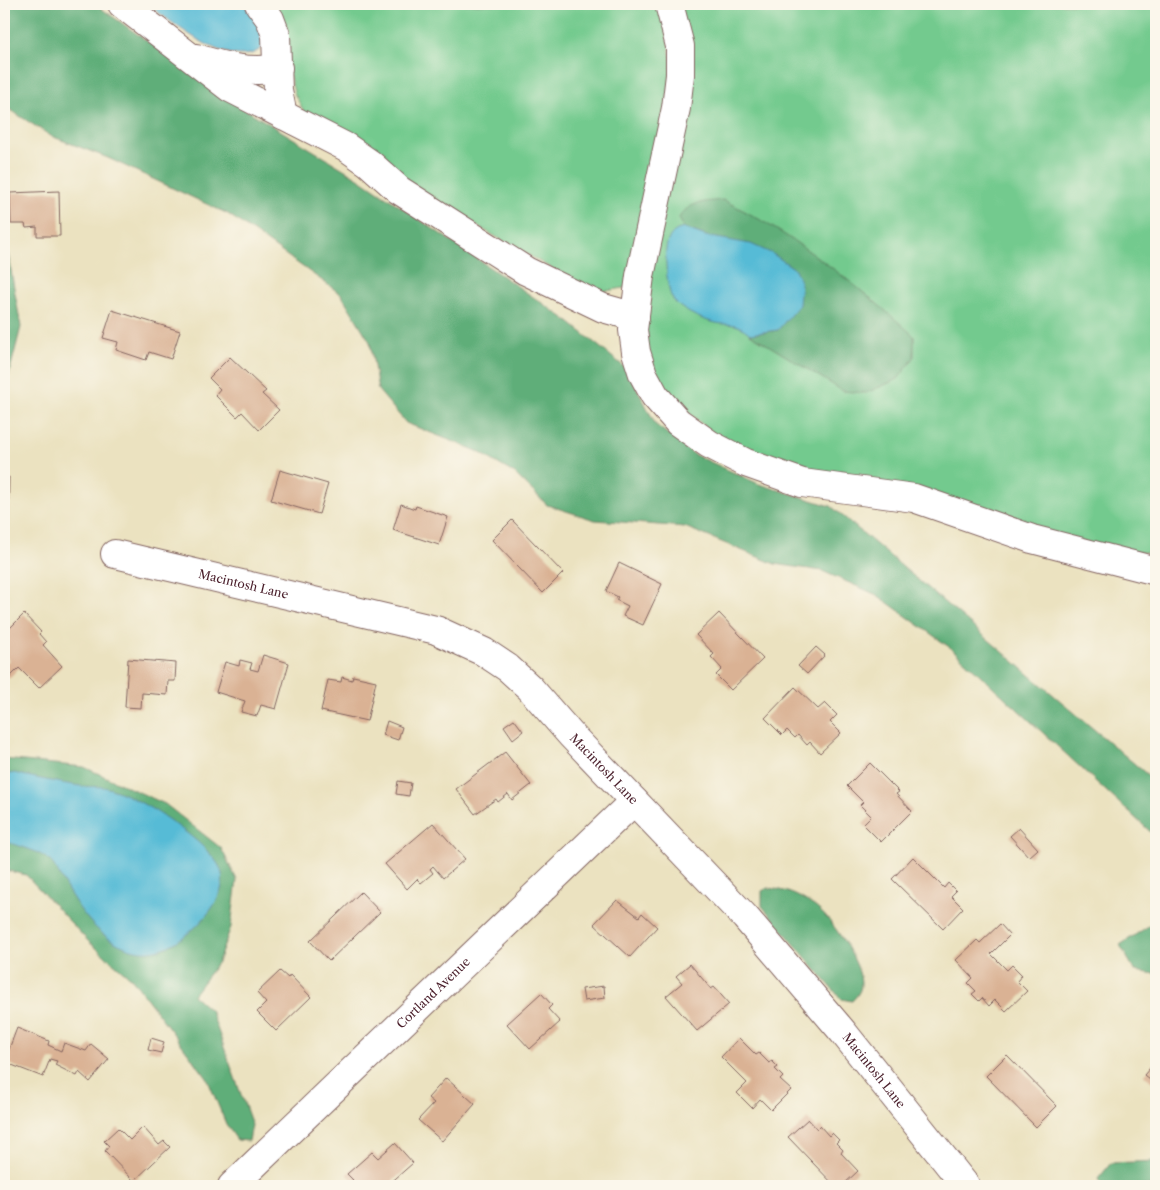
<svg xmlns="http://www.w3.org/2000/svg" width="1160" height="1190" font-family="'Libre Caslon Text',serif">
<style>
.green{fill:#73ca8e;stroke:#5e745c}
.forest{fill:#5eae79;stroke:#546652}
.water{fill:#57bbd6;stroke:#506d80}
.building{fill:#dab294}
.lines{fill:none;stroke-linecap:round;stroke-linejoin:round}
.minor-casing{stroke:#82635f;stroke-width:30}
.minor{stroke:#fff;stroke-width:28}
.labels{text-anchor:middle;stroke-width:5;stroke-linejoin:round;paint-order:stroke}
.street-label{font-size:12px;fill:#4a1f2b;stroke:#fbf7ec}
</style>
<rect width="100%" height="100%" fill="#fbf7ec"/>
<filter id="ink" filterUnits="userSpaceOnUse"><feTurbulence type="fractalNoise" baseFrequency=".02" numOctaves="2"/><feDisplacementMap in="SourceGraphic" scale="10" xChannelSelector="R" yChannelSelector="G"/><feConvolveMatrix kernelMatrix="1 2 1 2 8 2 1 2 1" color-interpolation-filters="sRGB"/></filter>
<filter id="wash" filterUnits="userSpaceOnUse"><feTurbulence type="fractalNoise" baseFrequency=".0096" numOctaves="4" result="noise"/><feDisplacementMap in="SourceGraphic" scale="20" xChannelSelector="R" yChannelSelector="G"/><feGaussianBlur stdDeviation="1.12" result="paint"/><feColorMatrix in="noise" values="0 0 0 0 0 0 0 0 0 0 0 0 0 0 0 0 0 1.4 0 .05"/><feComposite in="paint" operator="in"/></filter>
<g filter="url(#wash)">
<rect width="100%" height="100%" fill="#ebe2c0"/>
<path class="green" d="M 273,4 L 663,4 L 673,74 L 629,287 L 595,293 L 394,179 L 308,119 L 295,95 L 290,78 Z
M 678,4 L 1156,4 L 1156,554 L 1102,547 L 802,468 L 722,440 L 665,394 L 646,358 L 642,322 Z"/>
<path class="forest" d="M 4,4 L 95,4 L 230,100 L 360,179 L 564,318 L 627,369 L 656,425 L 695,455 L 759,484 L 831,506 L 1156,782 L 1156,837 L 952,649 L 877,595 L 822,571 L 775,564 L 685,527 L 595,520 L 547,505 L 515,474 L 477,451 L 406,423 L 378,390 L 370,342 L 341,294 L 228,214 L 108,158 L 51,136 L 4,106 Z
M 723,200 C 790,232 859,286 914,336 L 914,358 L 898,379 L 866,393 L 843,391 L 750,334 L 778,330 L 706,236 L 684,228 L 679,218 C 689,201 706,202 723,200 Z
M 4,231 L 21,327 L 8,378 L 4,380 Z
M 4,759 L 84,767 L 165,804 L 221,848 L 237,880 L 231,927 L 218,962 L 193,995 L 211,1011 L 252,1125 L 249,1141 L 237,1140 L 226,1124 L 207,1078 L 132,979 L 88,941 L 26,875 L 4,870 Z
M 768,888 C 787,890 798,895 814,906 C 831,917 862,964 861,984 C 861,991 857,996 852,1001 L 841,999 L 762,906 L 762,891 Z
M 1156,921 L 1156,974 L 1135,971 L 1120,945 Z
M 1156,1161 L 1156,1186 L 1102,1186 L 1098,1179 L 1111,1163 Z"/>
<path class="water" d="M 147,4 L 249,4 L 263,25 L 263,47 C 233,75 173,22 147,4 Z
M 684,228 L 706,236 L 751,244 L 773,254 L 795,269 L 801,284 L 799,305 L 778,330 L 750,334 C 734,320 731,327 712,322 C 700,319 678,309 672,298 C 667,289 665,260 666,249 C 668,237 672,230 684,228 Z
M 14,773 C 36,778 59,783 81,786 C 88,787 96,786 104,787 C 134,793 202,838 218,864 C 238,895 187,941 161,949 C 151,952 141,952 131,949 C 98,939 80,911 63,882 C 59,875 55,865 49,860 C 37,850 18,846 4,841 L 4,775 Z"/>
<g id="blocks">
<path class="building" d="M 59,191 L 60,236 L 37,236 L 37,227 L 26,228 L 25,224 L 11,224 L 10,193 Z
M 112,310 L 180,331 L 171,359 L 149,352 L 146,360 L 116,350 L 118,342 L 103,338 Z
M 230,357 L 266,391 L 262,394 L 279,410 L 259,430 L 242,412 L 237,417 L 215,395 L 220,389 L 209,378 Z
M 280,470 L 328,484 L 319,514 L 271,500 Z
M 4,477 L 9,477 L 8,536 L 4,536 Z
M 401,504 L 415,509 L 416,506 L 448,517 L 439,545 L 393,530 Z
M 512,520 L 563,573 L 543,593 L 492,540 Z
M 619,563 L 662,584 L 643,625 L 623,616 L 628,606 L 616,600 L 618,597 L 606,591 Z
M 719,613 L 763,659 L 731,690 L 716,675 L 722,669 L 711,657 L 714,654 L 696,635 Z
M 24,614 L 41,632 L 39,634 L 46,642 L 43,645 L 62,666 L 39,688 L 19,668 L 9,678 L 4,672 L 4,665 L 9,660 L 4,654 L 4,634 Z
M 816,647 L 825,655 L 807,674 L 798,666 Z
M 263,655 L 289,663 L 276,709 L 261,705 L 257,716 L 241,712 L 245,701 L 216,692 L 225,662 L 239,666 L 240,660 L 252,663 L 250,669 L 258,671 Z
M 128,659 L 176,663 L 175,681 L 168,681 L 167,695 L 142,693 L 141,708 L 125,707 Z
M 353,676 L 376,681 L 367,721 L 321,711 L 328,680 L 341,682 L 342,677 L 352,680 Z
M 795,687 L 818,709 L 825,703 L 837,715 L 830,722 L 841,733 L 820,753 L 810,742 L 807,745 L 798,735 L 795,738 L 787,730 L 782,735 L 765,718 Z
M 514,719 L 523,731 L 513,739 L 504,726 Z
M 387,721 L 402,727 L 398,740 L 383,735 Z
M 505,752 L 531,785 L 512,800 L 508,794 L 498,802 L 496,799 L 475,814 L 456,789 Z
M 870,763 L 899,792 L 896,794 L 912,811 L 881,842 L 863,824 L 871,816 L 860,805 L 863,802 L 847,786 Z
M 398,781 L 411,783 L 409,796 L 396,794 Z
M 433,823 L 465,859 L 443,878 L 433,866 L 430,869 L 433,873 L 421,883 L 417,879 L 407,889 L 385,864 Z
M 1019,828 L 1038,849 L 1029,857 L 1010,836 Z
M 913,857 L 944,888 L 948,883 L 956,891 L 951,896 L 963,908 L 943,929 L 892,879 Z
M 361,892 L 380,912 L 329,961 L 310,941 Z
M 617,900 L 639,917 L 642,913 L 657,927 L 630,957 L 594,924 Z
M 1000,924 L 1010,935 L 991,954 L 1007,970 L 1012,965 L 1022,975 L 1017,981 L 1027,991 L 1006,1011 L 995,1000 L 989,1006 L 982,998 L 979,1001 L 972,994 L 976,991 L 968,983 L 973,978 L 956,960 L 977,940 L 980,943 Z
M 690,964 L 711,989 L 714,987 L 729,1004 L 697,1031 L 666,996 L 682,983 L 676,976 Z
M 280,971 L 288,978 L 290,975 L 311,997 L 276,1031 L 257,1012 L 266,1003 L 257,993 Z
M 604,986 L 605,998 L 584,1001 L 582,989 Z
M 541,993 L 552,1005 L 548,1009 L 560,1022 L 530,1049 L 507,1024 Z
M 17,1028 L 49,1041 L 48,1045 L 61,1051 L 64,1043 L 86,1051 L 91,1044 L 109,1059 L 90,1082 L 79,1072 L 77,1076 L 55,1065 L 57,1061 L 50,1059 L 43,1077 L 4,1062 Z
M 151,1038 L 164,1042 L 161,1053 L 148,1050 Z
M 739,1038 L 756,1055 L 759,1053 L 769,1063 L 772,1061 L 778,1067 L 775,1069 L 783,1077 L 780,1080 L 791,1090 L 771,1110 L 760,1099 L 752,1108 L 737,1093 L 747,1083 L 721,1057 Z
M 1007,1055 L 1057,1106 L 1036,1127 L 986,1076 Z
M 1156,1061 L 1156,1085 L 1144,1075 Z
M 446,1078 L 475,1104 L 442,1141 L 418,1120 L 434,1103 L 428,1098 Z
M 808,1119 L 817,1129 L 820,1126 L 829,1136 L 832,1133 L 839,1140 L 836,1143 L 843,1150 L 841,1153 L 858,1171 L 842,1186 L 835,1186 L 788,1137 Z
M 143,1127 L 159,1145 L 164,1141 L 170,1147 L 134,1181 L 105,1151 L 109,1146 L 104,1141 L 118,1128 L 130,1140 Z
M 395,1143 L 413,1163 L 387,1186 L 346,1186 L 353,1180 L 347,1174 L 372,1152 L 378,1158 Z"/>
</g>
</g>
<g filter="url(#ink)">
<use href="#blocks" fill-opacity="0" stroke="#82635f" stroke-width="1"/>
<g class="lines">
<defs>
<g id="minor">
<path d="M 122,4 L 230,88 L 346,147 L 369,163 L 399,190 L 526,271 L 603,308 L 635,317"/>
<path d="M 259,4 L 270,19 L 276,35 L 278,91 L 283,115"/>
<path d="M 669,4 L 680,46 L 680,75 L 676,108 L 640,276 L 633,330 L 636,352 L 643,374 L 655,396 L 678,422 L 709,444 L 746,463 L 802,483 L 914,498 L 1032,539 L 1156,571"/>
<path d="M 196,58 C 222,66 251,74 278,68"/>
<path id="s1" d="M 115,554 L 436,630 L 484,652 L 508,668 L 530,688 L 571,735 L 745,917 L 843,1032 L 966,1186"/>
<path id="s2" d="M 232,1186 L 634,801"/>
</g>
</defs>
<use href="#minor" class="minor-casing"/>
<use href="#minor" class="minor"/>
</g>
</g>
<g class="labels">
<g class="street-label">
<text dy="4" stroke="none"><textPath href="#s1" startOffset="132">Macintosh Lane</textPath></text>
<text dy="4" stroke="none"><textPath href="#s1" startOffset="551">Macintosh Lane</textPath></text>
<text dy="4" stroke="none"><textPath href="#s2" startOffset="279">Cortland Avenue</textPath></text>
<text dy="4" stroke="none"><textPath href="#s1" startOffset="956">Macintosh Lane</textPath></text>
</g>
</g>
<rect width="1160" height="1190" fill="none" stroke="#fbf7ec" stroke-width="20"/>
</svg>
